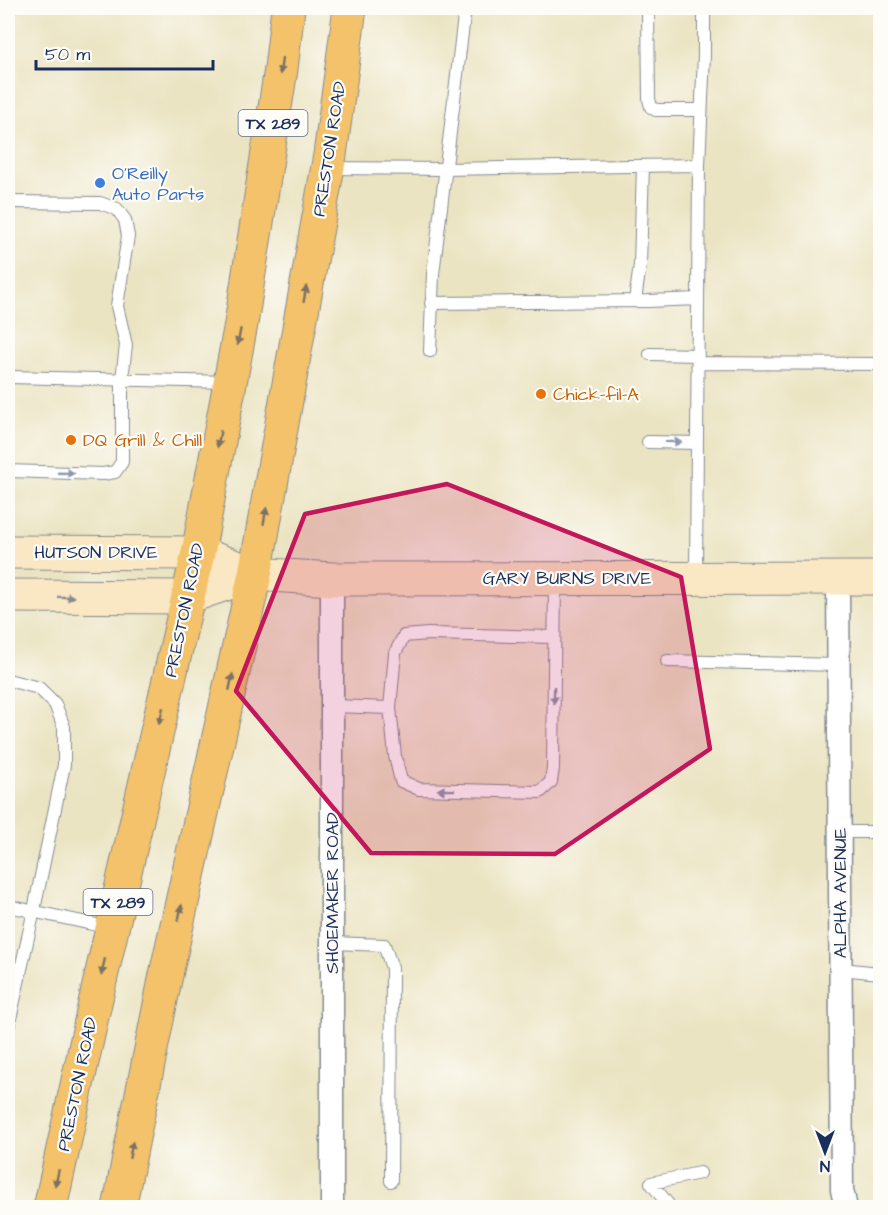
<svg xmlns="http://www.w3.org/2000/svg" width="888" height="1215" font-family="'Architects Daughter',sans-serif">
<style>
.lines{fill:none;stroke-linecap:round;stroke-linejoin:round}
.lane-casing{stroke:#838a90;stroke-width:14}
.street-casing{stroke:#838a90;stroke-width:25}
.secondary-casing{stroke:#838a90;stroke-width:35}
.primary-casing{stroke:#838a90;stroke-width:35}
.lane{stroke:#fff;stroke-width:12}
.street{stroke:#fff;stroke-width:22}
.secondary{stroke:#fae7c3;stroke-width:33}
.primary{stroke:#f3c26a;stroke-width:33}
.oneway{fill:#7c7163}
.oneway2{fill:#8d97ae}
.oneway3{fill:#8a8b90}
.marked{fill:#c2185b;fill-opacity:0.2;stroke:#c2185b;stroke-width:4.5;stroke-linejoin:round}
.shop-dot{fill:#3f7fe0;stroke:#fdfcf7;stroke-width:2}
.food-dot{fill:#e8710a;stroke:#fdfcf7;stroke-width:2}
.labels{text-anchor:middle;stroke-width:4.5;stroke-linejoin:round;paint-order:stroke}
.shield{fill:#fdfcf7;stroke:#5f6c8c;stroke-width:1.5}
.shield-label{font-size:16px;font-weight:bold;fill:#1b2f5e}
.street-label{font-size:18px;fill:#1b2f5e;stroke:#fdfcf7}
.shop-label{font-size:18px;fill:#366cbe;stroke:#fdfcf7;text-anchor:start}
.food-label{font-size:18px;fill:#c56008;stroke:#fdfcf7;text-anchor:start}
</style>
<rect width="100%" height="100%" fill="#fdfcf7"/>
<filter id="ink" filterUnits="userSpaceOnUse"><feTurbulence type="fractalNoise" baseFrequency=".0167" numOctaves="2"/><feDisplacementMap in="SourceGraphic" scale="12" xChannelSelector="R" yChannelSelector="G"/><feConvolveMatrix kernelMatrix="1 2 1 2 8 2 1 2 1" color-interpolation-filters="sRGB"/></filter>
<filter id="wash" filterUnits="userSpaceOnUse"><feTurbulence type="fractalNoise" baseFrequency=".008" numOctaves="4" result="noise"/><feDisplacementMap in="SourceGraphic" scale="24" xChannelSelector="R" yChannelSelector="G"/><feGaussianBlur stdDeviation="1.35" result="paint"/><feColorMatrix in="noise" values="0 0 0 0 0 0 0 0 0 0 0 0 0 0 0 0 0 1.4 0 .05"/><feComposite in="paint" operator="in"/></filter>
<g filter="url(#wash)">
<rect width="100%" height="100%" fill="#ebe4c3"/>
</g>
<g filter="url(#ink)">
<g class="lines">
<defs>
<path id="lane" d="M 648,8 L 649,99 L 651,107 L 656,110 L 701,110
M 328,168 L 444,169 L 699,165
M 8,202 L 100,203 L 117,209 L 125,220 L 128,236 L 117,306 L 126,345 L 122,379 L 122,462 L 115,472 L 103,474 L 8,471
M 635,301 L 640,265 L 643,166
M 431,303 L 648,301 L 698,299
M 430,351 L 433,274 L 465,8
M 650,354 L 698,355
M 698,363 L 880,364
M 8,377 L 229,382
M 648,442 L 697,443
M 696,576 L 699,165 L 704,55 L 704,8
M 554,637 L 428,634 L 404,636 L 395,653 L 390,708 L 395,756 L 401,781 L 419,789 L 540,792 L 551,782 L 553,768 L 555,579
M 667,661 L 839,665
M 8,680 L 39,688 L 55,704 L 64,727 L 64,765 L 34,910 L 8,1028
M 332,706 L 390,708
M 840,832 L 880,832
M 8,906 L 111,928
M 332,943 L 384,945 L 392,968 L 391,1181
M 841,969 L 880,973
M 671,1208 L 651,1183 L 700,1173"/>
<path id="street" d="M 332,579 L 332,1208
M 838,579 L 842,1190 L 846,1208"/>
<path id="secondary" d="M 8,552 L 198,553 L 255,574 L 332,579 L 880,578
M 8,596 L 188,597 L 255,574"/>
<path id="primary" d="M 50,1208 L 95,1003 L 198,553 L 241,324 L 281,69 L 288,8
M 119,1208 L 167,970 L 255,574 L 330,155 L 350,8"/>
</defs>
<use href="#lane" class="lane-casing"/>
<use href="#street" class="street-casing"/>
<use href="#secondary" class="secondary-casing"/>
<use href="#primary" class="primary-casing"/>
<use href="#lane" class="lane"/>
<use href="#street" class="street"/>
<use href="#secondary" class="secondary"/>
<use href="#primary" class="primary"/>
</g>
<defs><path id="oneway-solid" d="M-6-.8H1V-3.2L6.5 0L1 3.2V.8H-6Z" transform="scale(1.5)"/></defs>
<g class="oneway">
<use href="#oneway-solid" transform="translate(281 66) rotate(97)"/>
<use href="#oneway-solid" transform="translate(305 294) rotate(-80)"/>
<use href="#oneway-solid" transform="translate(239 337) rotate(101)"/>
<use href="#oneway-solid" transform="translate(219 439) rotate(101)"/>
<use href="#oneway-solid" transform="translate(265 516) rotate(-80)"/>
<use href="#oneway-solid" transform="translate(231 682) rotate(-78)"/>
<use href="#oneway-solid" transform="translate(161 716) rotate(103)"/>
<use href="#oneway-solid" transform="translate(180 913) rotate(-78)"/>
<use href="#oneway-solid" transform="translate(103 967) rotate(103)"/>
<use href="#oneway-solid" transform="translate(131 1150) rotate(-79)"/>
<use href="#oneway-solid" transform="translate(57 1178) rotate(102)"/>
</g>
<g class="oneway2">
<use href="#oneway-solid" transform="translate(673 442) rotate(1)"/>
<use href="#oneway-solid" transform="translate(66 473) rotate(2)"/>
<use href="#oneway-solid" transform="translate(554 695) rotate(91)"/>
<use href="#oneway-solid" transform="translate(446 790) rotate(-179)"/>
</g>
<use class="oneway3" href="#oneway-solid" transform="translate(66 597) rotate(1)"/>
</g>
<path class="marked" d="M 447,484 L 681,577 L 710,749 L 555,854 L 371,853 L 236,691 L 305,514 Z"/>
<circle class="shop-dot" cx="100" cy="183" r="6"/>
<g class="food-dot">
<circle cx="541" cy="394" r="6"/>
<circle cx="71" cy="440" r="6"/>
</g>
<g class="labels">
<g class="shield">
<rect x="238.5" y="110" width="69" height="26" rx="4.5"/>
<rect x="83.5" y="889" width="69" height="26" rx="4.5"/>
</g>
<g class="shield-label">
<text x="273" y="129">TX 289</text>
<text x="118" y="908">TX 289</text>
</g>
<g class="street-label">
<text transform="translate(329 149) rotate(-81)" y="6">PRESTON ROAD</text>
<text x="96" y="558">HUTSON DRIVE</text>
<text x="567" y="584">GARY BURNS DRIVE</text>
<text transform="translate(184 610) rotate(-78)" y="6">PRESTON ROAD</text>
<text transform="translate(332 893) rotate(-90)" y="6">SHOEMAKER ROAD</text>
<text transform="translate(840 893) rotate(-90)" y="6">ALPHA AVENUE</text>
<text transform="translate(77 1084) rotate(-78)" y="6">PRESTON ROAD</text>
</g>
<g class="shop-label">
<text x="112" y="179">O'Reilly<tspan x="112" dy="21">Auto Parts</tspan></text>
</g>
<g class="food-label">
<text x="553" y="400">Chick-fil-A</text>
<text x="83" y="446">DQ Grill &amp; Chill</text>
</g>
</g>
<rect width="888" height="1215" fill="none" stroke="#fdfcf7" stroke-width="30"/>
<g transform="translate(825 1152) rotate(180)" stroke="#fdfcf7" stroke-width="4.5" paint-order="stroke">
<path d="M0-4.5L10 22L0 15L-10 22Z" fill="#1b2f5e"/>
<text y="-9" font-size="16" font-weight="bold" text-anchor="middle" fill="#1b2f5e">N</text>
</g>
<path d="M36 60v9h177v-9" fill="none" stroke="#1b2f5e" stroke-width="3"/>
<text x="45" y="60" font-size="18" fill="#1b2f5e" stroke="#fdfcf7" stroke-width="4.5" paint-order="stroke">50 m</text>
</svg>
